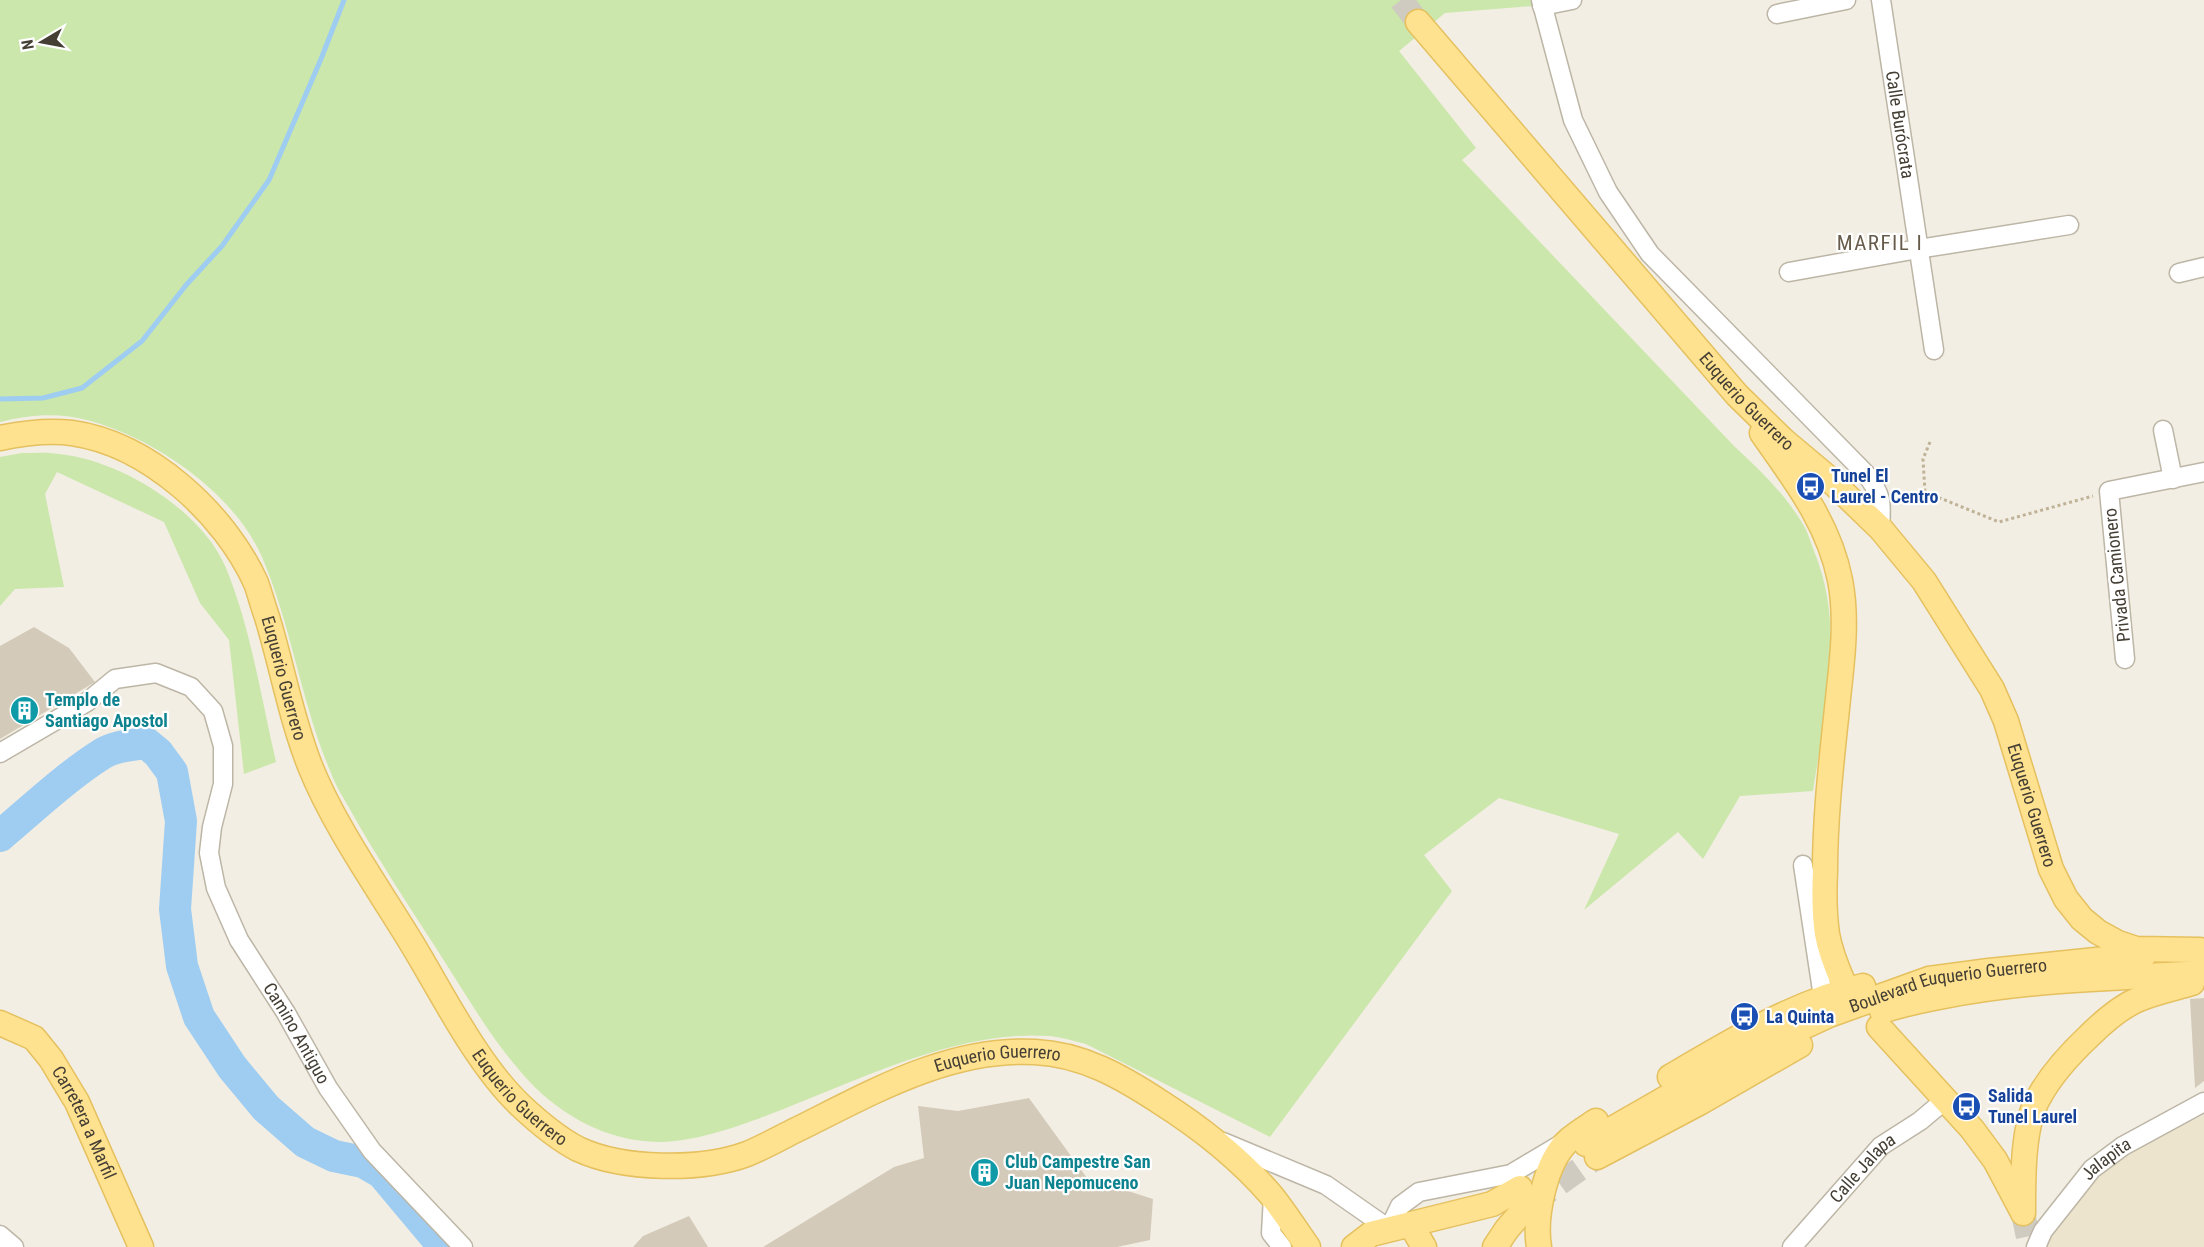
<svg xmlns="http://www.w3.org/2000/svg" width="2204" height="1247" font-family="'Roboto Condensed',sans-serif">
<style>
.education{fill:#ece4cd}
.green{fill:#cbe7ab}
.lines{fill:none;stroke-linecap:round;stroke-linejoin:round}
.stream{stroke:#9ecdf1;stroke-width:5}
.river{stroke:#9ecdf1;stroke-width:32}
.building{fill:#d4cab9}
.major-tunnel{stroke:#cfcbc0;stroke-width:24;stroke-dasharray:24 12;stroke-linecap:butt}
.minor-casing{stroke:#bdb6a6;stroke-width:21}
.major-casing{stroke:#e5c05f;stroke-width:27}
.path{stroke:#bfb297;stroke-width:3;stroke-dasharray:3 3;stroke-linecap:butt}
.minor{stroke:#fff;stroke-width:18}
.major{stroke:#ffe28f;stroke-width:24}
.labels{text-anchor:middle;stroke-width:4.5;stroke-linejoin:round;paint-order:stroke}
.street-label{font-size:18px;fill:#443e34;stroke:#fff}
.transit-label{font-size:18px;font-weight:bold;fill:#164399;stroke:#fff;text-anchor:start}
.culture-label{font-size:18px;font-weight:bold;fill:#0d838f;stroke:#fff;text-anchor:start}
.quarter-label{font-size:21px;letter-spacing:1.5px;fill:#675c4b;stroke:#fff}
</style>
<rect width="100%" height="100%" fill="#f2eee3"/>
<path class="education" d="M 2204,1115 L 2204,1247 L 2046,1247 L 2065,1212 L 2110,1162 Z"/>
<path class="green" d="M 0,0 L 1532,0 L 1533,6 L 1445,13 L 1399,51 L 1476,148 L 1462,160 L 1734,446 C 1760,470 1786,495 1804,526 C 1808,533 1811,543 1814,551 C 1846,629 1825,711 1813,791 L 1740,796 L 1703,859 L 1678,832 L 1584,910 L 1619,834 L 1499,798 L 1424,855 L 1452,891 L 1270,1137 L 1086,1044 C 1074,1041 1061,1037 1049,1036 C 957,1029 853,1083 768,1115 C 738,1127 690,1143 658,1142 C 614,1141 575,1123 542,1094 C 498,1053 468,997 436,948 C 407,903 378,859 352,813 C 345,800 336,787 331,773 C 301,703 292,627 262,557 C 239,504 182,460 131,436 C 85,415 50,409 0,422 Z
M 22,453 C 34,453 47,452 59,454 C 120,460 202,510 226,568 C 251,629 261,697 276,762 L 244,774 L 229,640 L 200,603 L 164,522 L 57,472 L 45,494 L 64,587 L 15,589 L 0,606 L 0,457 Z"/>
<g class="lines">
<path class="stream" d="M 0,399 L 43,398 L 82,388 L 142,341 L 187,284 L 222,246 L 269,180 L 321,59 L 344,0"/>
<path class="river" d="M 0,836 C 31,810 67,776 102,754 C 115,746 131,745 146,743 L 158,753 L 172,772 L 181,821 L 175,909 L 182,966 L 199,1017 L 232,1067 L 266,1108 L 305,1142 L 334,1156 L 363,1162 L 382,1173 L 444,1247"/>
</g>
<path class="building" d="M 34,627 L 69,648 L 95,682 L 0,739 L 0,646 Z
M 2204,998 L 2204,1081 L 2195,1088 L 2190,999 Z
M 1029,1098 L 1087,1178 L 1153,1199 L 1150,1240 L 1117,1247 L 763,1247 L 894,1167 L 924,1158 L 918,1106 L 958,1111 Z
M 689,1216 L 708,1247 L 633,1247 L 643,1236 Z"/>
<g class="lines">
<path class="major-tunnel" d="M 1401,0 L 1418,22
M 1530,1204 L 1597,1157
M 2023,1213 L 2030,1247"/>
<defs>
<g id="minor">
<path d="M 1541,0 L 1573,120 L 1608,192 L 1650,254 L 1865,473 C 1882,494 1882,502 1880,528"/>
<path id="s1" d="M 1881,0 L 1934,350"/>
<path d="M 1542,6 L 1572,0"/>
<path d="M 1777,14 L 1846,0"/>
<path d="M 1789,272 L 1918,249 L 2069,225"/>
<path d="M 2179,273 L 2204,267"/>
<path d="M 2163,430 L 2173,479"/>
<path d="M 2125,659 L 2109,491 L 2204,472"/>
<path id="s2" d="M 0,753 L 87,702 L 115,679 L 156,673 L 191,687 L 213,711 L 223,746 L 223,784 L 212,827 L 209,853 L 216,888 L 239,940 L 286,1013 L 328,1088 L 372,1151 L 463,1247"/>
<path d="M 1803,865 L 1823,997"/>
<path d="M 1223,1142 L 1326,1185 L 1389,1229 L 1400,1206 L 1419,1192 L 1511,1174 L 1563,1143"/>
<path d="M 1273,1197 L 1271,1233 L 1282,1247"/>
<path d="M 0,1235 L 14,1247"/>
<path id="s3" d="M 1792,1247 L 1881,1146 L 1920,1121 L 1945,1100"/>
<path id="s4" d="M 2036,1247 L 2043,1231 L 2092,1169 L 2123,1146 L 2204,1102"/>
</g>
<g id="major">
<path id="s5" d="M 1418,22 L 1737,395 L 1783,440 L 1826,476 L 1880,528 L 1924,581 L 1992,689 L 2006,721 L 2051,869 L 2066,899 L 2082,919 L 2098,932 L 2118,943 L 2136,949 L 2200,950"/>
<path d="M 1762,433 C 1794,479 1829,523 1840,580 C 1847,615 1843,654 1839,689 C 1833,749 1825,810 1825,871 C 1824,891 1824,913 1827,934 C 1830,951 1836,966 1843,982"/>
<path id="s6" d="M 0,438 C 24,433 48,430 72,433 C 149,444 225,514 256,583 C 260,594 263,606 267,617 C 282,666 291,718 310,766 C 335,828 379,889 414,947 C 444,997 478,1065 520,1105 C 537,1121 557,1138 578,1149 C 623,1170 701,1171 747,1154 C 764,1147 780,1138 796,1130 C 871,1093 949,1047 1035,1052 C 1082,1054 1122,1077 1160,1102 C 1201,1128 1239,1158 1271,1195 C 1284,1211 1296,1230 1308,1247"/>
<path d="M 1882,1011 C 1902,1004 1923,1000 1944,996 C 2029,979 2118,978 2204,973"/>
<path id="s7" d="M 0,1023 L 34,1038 L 51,1059 L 77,1102 L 141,1247"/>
<path d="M 1879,1027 L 1972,1129 L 1995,1160 L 2021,1209"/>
<path d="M 1670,1077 C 1731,1041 1793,1003 1863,986"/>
<path id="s8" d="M 1586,1144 L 1736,1058 L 1829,1015 L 1929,979 L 1989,971 L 2144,955"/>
<path d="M 1597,1157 L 1699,1103 L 1800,1045"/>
<path d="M 2023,1213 C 2023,1181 2022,1125 2039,1097 C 2051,1075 2070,1054 2088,1037 C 2103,1022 2120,1007 2139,999 C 2156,992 2175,988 2192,983"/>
<path d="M 1411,1225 L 1424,1247"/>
<path d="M 1354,1247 L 1371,1234 L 1492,1204 L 1520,1188"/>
<path d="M 1495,1247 L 1507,1229 L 1528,1205"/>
<path d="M 1539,1247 C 1534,1217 1545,1161 1569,1140 C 1577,1133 1587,1127 1596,1121"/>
</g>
</defs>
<use href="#minor" class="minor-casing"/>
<use href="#major" class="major-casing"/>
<path class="path" d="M 1930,442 L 1923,459 L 1925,492 L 1999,522 L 2093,496"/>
<use href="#minor" class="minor"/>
<use href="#major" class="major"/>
</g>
<defs>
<symbol id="bus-disc" viewBox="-11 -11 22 22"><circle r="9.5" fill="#1a4fb4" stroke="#fff"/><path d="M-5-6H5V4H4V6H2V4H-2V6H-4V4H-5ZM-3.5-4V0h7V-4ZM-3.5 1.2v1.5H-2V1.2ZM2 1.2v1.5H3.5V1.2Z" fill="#fff"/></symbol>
<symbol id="building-disc" viewBox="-11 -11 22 22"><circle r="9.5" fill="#0f9aa8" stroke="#fff"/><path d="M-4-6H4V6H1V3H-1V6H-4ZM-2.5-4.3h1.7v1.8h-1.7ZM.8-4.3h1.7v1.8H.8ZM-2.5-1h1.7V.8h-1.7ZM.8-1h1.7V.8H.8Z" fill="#fff"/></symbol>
</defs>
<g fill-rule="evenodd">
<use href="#bus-disc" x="1794" y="470" width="33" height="33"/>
<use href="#building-disc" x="8" y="694" width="33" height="33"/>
<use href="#bus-disc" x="1728" y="1000" width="33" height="33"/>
<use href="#bus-disc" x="1950" y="1090" width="33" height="33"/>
<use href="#building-disc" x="968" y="1156" width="33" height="33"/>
</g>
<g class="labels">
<g class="street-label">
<text dy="6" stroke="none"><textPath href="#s1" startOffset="126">Calle Burócrata</textPath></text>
<text dy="6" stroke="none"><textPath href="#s5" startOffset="502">Euquerio Guerrero</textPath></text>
<text transform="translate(2117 575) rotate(-96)" y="6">Privada Camionero</text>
<text dy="6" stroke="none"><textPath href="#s6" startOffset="418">Euquerio Guerrero</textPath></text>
<text dy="6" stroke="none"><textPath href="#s5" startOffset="1006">Euquerio Guerrero</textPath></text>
<text dy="6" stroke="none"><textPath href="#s8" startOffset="399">Boulevard Euquerio Guerrero</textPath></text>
<text dy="6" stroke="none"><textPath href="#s2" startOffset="596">Camino Antiguo</textPath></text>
<text dy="6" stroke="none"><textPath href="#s6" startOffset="1426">Euquerio Guerrero</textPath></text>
<text dy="6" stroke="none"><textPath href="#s6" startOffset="904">Euquerio Guerrero</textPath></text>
<text dy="6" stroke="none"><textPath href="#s7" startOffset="136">Carretera a Marfil</textPath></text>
<text dy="6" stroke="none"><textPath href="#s4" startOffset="114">Jalapita</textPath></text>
<text dy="6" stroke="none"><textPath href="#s3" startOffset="106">Calle Jalapa</textPath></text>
</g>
<g class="transit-label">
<text x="1831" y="482">Tunel El<tspan x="1831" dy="21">Laurel - Centro</tspan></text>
<text x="1766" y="1023">La Quinta</text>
<text x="1988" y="1102">Salida<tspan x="1988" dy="21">Tunel Laurel</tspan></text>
</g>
<g class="culture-label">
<text x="45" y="706">Templo de<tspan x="45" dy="21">Santiago Apostol</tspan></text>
<text x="1005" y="1168">Club Campestre San<tspan x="1005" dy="21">Juan Nepomuceno</tspan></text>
</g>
<g class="quarter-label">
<text x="1880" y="250">MARFIL I</text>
</g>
</g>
<g transform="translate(42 42) rotate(260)" stroke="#ffffff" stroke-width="4.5" paint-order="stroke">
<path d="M0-4.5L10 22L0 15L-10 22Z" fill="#443e34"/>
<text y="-9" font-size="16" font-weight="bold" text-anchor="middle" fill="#443e34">N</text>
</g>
</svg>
